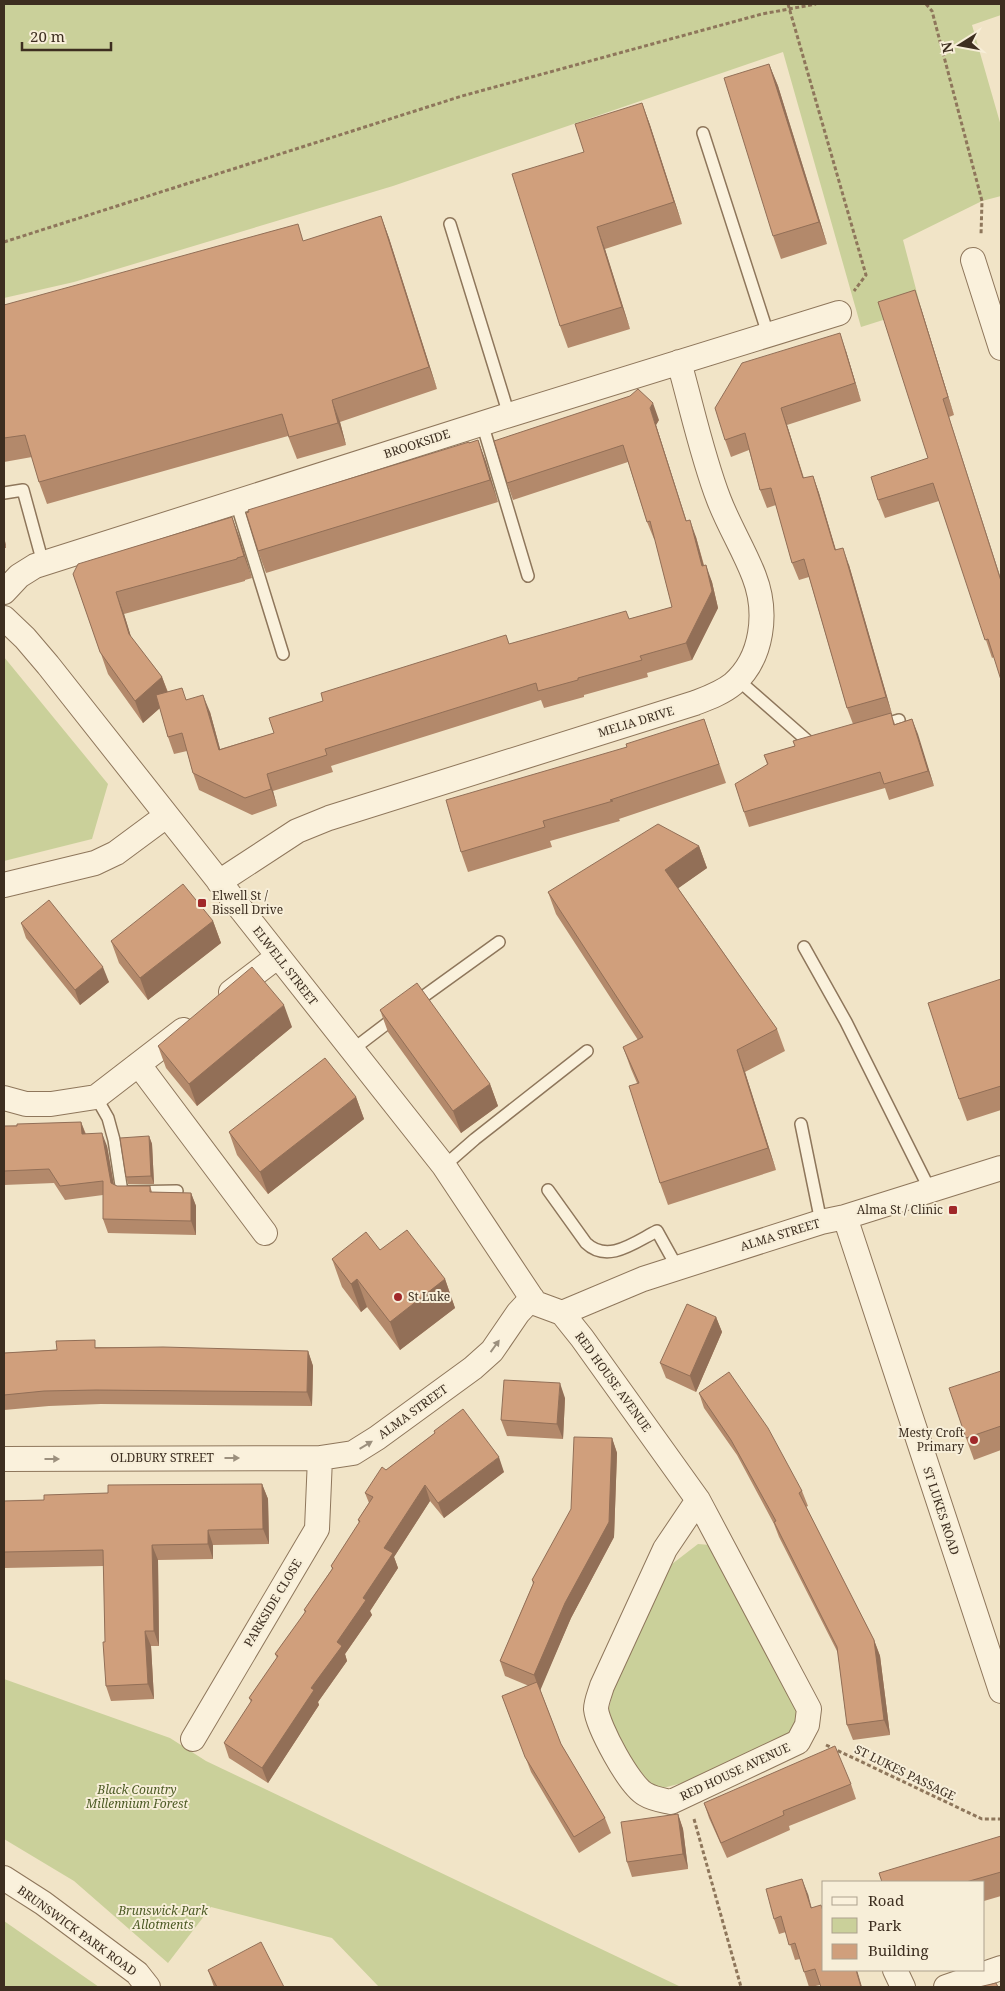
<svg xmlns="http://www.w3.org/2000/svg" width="1005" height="1991" font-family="'Noto Serif',serif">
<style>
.green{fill:#cad09a}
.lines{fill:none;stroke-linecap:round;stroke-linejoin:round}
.lane-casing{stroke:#8e765b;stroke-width:14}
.street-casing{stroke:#8e765b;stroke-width:26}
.path{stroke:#8e765b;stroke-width:3;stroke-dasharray:4 2.5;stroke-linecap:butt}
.lane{stroke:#faf1dc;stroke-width:11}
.street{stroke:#faf1dc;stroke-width:24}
.wall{fill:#b3896b}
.shaded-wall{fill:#926f57}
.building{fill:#d09f7c;stroke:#926f57}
.oneway{fill:#9c907e}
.poi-dot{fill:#a02829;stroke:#f7eed8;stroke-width:2}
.labels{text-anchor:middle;stroke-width:4;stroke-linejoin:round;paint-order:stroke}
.street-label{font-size:12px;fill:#3d2e20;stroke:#f7eed8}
.poi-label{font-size:12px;fill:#3d2e20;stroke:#f7eed8;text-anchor:start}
.park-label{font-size:12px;font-style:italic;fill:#4d5b25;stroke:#f7eed8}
</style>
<rect width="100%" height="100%" fill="#f1e4c7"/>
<path class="green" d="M 4,4 L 1001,4 L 1001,15 L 972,25 L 1001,126 L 1001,196 L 982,201 L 903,240 L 921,308 L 861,327 L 783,52 L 393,186 L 74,282 L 4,298 Z
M 4,657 L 108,784 L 92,839 L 4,861 Z
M 698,1544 L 710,1545 L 802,1714 L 799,1726 L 786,1738 L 682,1783 L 663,1788 L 653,1786 L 623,1751 L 610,1720 L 609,1708 L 616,1680 L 672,1564 Z
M 4,1679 L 170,1738 L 206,1761 L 681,1987 L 379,1987 L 332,1938 L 211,1907 L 168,1963 L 74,1881 L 4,1839 Z
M 4,1921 L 99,1987 L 4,1987 Z"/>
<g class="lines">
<defs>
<path id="lane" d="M 703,133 L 768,334
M 450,224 L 509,415
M 482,423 L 528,576
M 4,493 L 23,490 L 43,563
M 236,502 L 283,654
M 737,679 L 810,743 L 816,743
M 879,726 L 899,720
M 804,947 L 846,1022 L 930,1190
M 413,1004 L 499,942
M 352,1050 L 398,1015
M 96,1097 L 108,1118 L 114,1140 L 122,1192 L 177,1191
M 801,1124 L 821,1222
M 444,1166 L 475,1139 L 587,1051
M 548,1190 L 586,1243 C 608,1264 635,1242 657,1231 L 677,1267"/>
<path id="street" d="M 973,260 L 1001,348
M 4,592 L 19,576 L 35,566 L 509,415 L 839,313
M 4,618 L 25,638 L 48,665 L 444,1166 L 535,1303 L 562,1313
M 219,882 L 297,831 L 329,818 L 695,703 C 708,698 722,693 733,684 C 763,658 768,612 754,576 C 744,550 729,526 719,500 C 702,456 692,408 679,362
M 4,885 L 95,863 L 116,853 L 166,816
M 231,992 L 277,957
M 139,1065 L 265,1233
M 4,1098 L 26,1104 L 51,1104 L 96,1097 L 183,1030
M 845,1217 L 1001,1691
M 562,1313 L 582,1338 L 698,1500 L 809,1709 L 807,1725 L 798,1742 L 671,1802 C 662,1800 653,1799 645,1794 C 629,1785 598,1727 596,1709 C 596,1702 600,1693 602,1686 L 665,1549 L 698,1500
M 562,1313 L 643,1279 L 821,1222 L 845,1217 L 1001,1168
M 4,1459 L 320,1458 L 353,1453 L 377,1438 L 473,1368 L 492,1351 L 518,1313 L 532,1298
M 193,1739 L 317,1529 L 320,1458
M 4,1878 L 43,1903 L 137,1973 L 148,1987
M 895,1970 L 903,1987
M 946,1987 L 1001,1968"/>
</defs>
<use href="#lane" class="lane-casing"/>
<use href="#street" class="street-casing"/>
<path class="path" d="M 788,4 L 866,275 L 854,291
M 926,4 L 932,11 L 982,201 L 981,235
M 4,242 L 462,96 L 762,14 L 816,4
M 826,1745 L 982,1819 L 1001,1819
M 694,1819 L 741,1987"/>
<use href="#lane" class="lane"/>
<use href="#street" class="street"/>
</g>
<path class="wall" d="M 769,64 L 778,86 L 827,244 L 781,259 L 773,236 Z
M 642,103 L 650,125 L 682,224 L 605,249 L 630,329 L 568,348 L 560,326 L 584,152 Z
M 381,216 L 389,238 L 437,389 L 340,422 L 346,445 L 297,459 L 288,436 L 47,504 L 39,482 L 32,457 L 4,462 L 4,305 L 304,241 Z
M 921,308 L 954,415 L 949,417 L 994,657 L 992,658 L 939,501 L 885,518 L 878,500 L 928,458 Z
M 846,351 L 861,401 L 787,425 L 804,478 L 813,476 L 819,493 L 836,550 L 849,565 L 892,714 L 891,714 L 895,724 L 912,719 L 934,786 L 889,800 L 885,788 L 749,827 L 744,812 L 767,764 L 764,755 L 795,746 L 853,724 L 847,708 L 809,577 L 799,580 L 792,563 L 776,505 L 767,508 L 760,490 L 749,450 L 731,457 L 725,440 Z
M 659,420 L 656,425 L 686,521 L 696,537 L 704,565 L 712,582 L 718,608 L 692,660 L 647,673 L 648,677 L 584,695 L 584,697 L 544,708 L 541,700 L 331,766 L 333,772 L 273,791 L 277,806 L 252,815 L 199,790 L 193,773 L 187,751 L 174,754 L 168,737 L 160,708 L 143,723 L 108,674 L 73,574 L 232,517 L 240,539 L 252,578 L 245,580 L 245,581 L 124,614 L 131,637 L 162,677 L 168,692 L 187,700 L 210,712 L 220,749 L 274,733 L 510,644 L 629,619 L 672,607 L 655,539 L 654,539 L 647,522 L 628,462 L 513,500 L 507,483 Z
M 478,440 L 486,462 L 498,502 L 266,573 L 258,551 L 470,443 Z
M 4,534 L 6,548 L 4,548 Z
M 704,719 L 726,783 L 619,819 L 620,821 L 550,841 L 552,847 L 468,872 L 461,852 L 627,747 Z
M 699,846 L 707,868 L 678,888 L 777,1029 L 785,1051 L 745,1072 L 776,1170 L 668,1205 L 660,1183 L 637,1083 L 631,1069 L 623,1047 L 638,1040 L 556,914 L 548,892 Z
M 213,921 L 221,943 L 148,1000 L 119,963 L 111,941 Z
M 21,923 L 109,982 L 80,1005 L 26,938 Z
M 1001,979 L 1001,1110 L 967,1121 L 959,1099 Z
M 380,1010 L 490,1084 L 498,1106 L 461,1133 L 388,1032 Z
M 292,1027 L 197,1106 L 166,1068 L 158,1046 Z
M 356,1097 L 364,1119 L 268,1194 L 237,1155 L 229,1132 Z
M 81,1122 L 86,1134 L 107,1146 L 114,1185 L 117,1186 L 150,1186 L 152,1192 L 191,1193 L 196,1206 L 196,1235 L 108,1233 L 103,1219 L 103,1195 L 65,1200 L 54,1183 L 4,1185 L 4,1126 Z
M 149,1136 L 152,1144 L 154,1184 L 128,1184 L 126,1177 Z
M 380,1250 L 445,1279 L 455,1308 L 400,1350 L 367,1307 L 361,1312 L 342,1287 L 332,1259 Z
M 716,1317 L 722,1332 L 696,1392 L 666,1378 L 660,1363 Z
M 98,1347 L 308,1351 L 313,1366 L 312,1406 L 101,1404 L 49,1406 L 4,1410 L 4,1353 Z
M 1001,1371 L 1001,1450 L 974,1460 L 966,1438 Z
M 699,1393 L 802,1491 L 808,1506 L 806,1507 L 874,1640 L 880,1656 L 890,1735 L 853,1740 L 847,1725 L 838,1653 L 779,1537 L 774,1524 L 737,1455 L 704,1408 Z
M 565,1398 L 563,1439 L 507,1436 L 501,1420 Z
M 434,1431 L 504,1472 L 444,1518 L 430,1501 L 394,1557 L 398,1568 L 370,1611 L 372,1615 L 345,1654 L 347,1661 L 318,1702 L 319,1705 L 268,1783 L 229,1758 L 224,1743 L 251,1702 L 249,1698 L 277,1658 L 275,1654 L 305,1613 L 304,1610 L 332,1569 L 331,1566 L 359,1523 L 358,1520 L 369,1503 L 365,1493 L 386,1470 L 435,1433 Z
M 612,1438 L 617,1453 L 614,1537 L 571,1618 L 540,1689 L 561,1744 L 605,1818 L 611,1833 L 579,1853 L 531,1772 L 502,1696 L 529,1686 L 505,1676 L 500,1661 L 533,1584 L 532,1580 Z
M 262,1484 L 268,1499 L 269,1544 L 213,1545 L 213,1559 L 158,1560 L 159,1646 L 151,1646 L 154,1699 L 111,1701 L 106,1686 L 104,1566 L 4,1568 L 4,1501 L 44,1500 L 108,1493 Z
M 851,1784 L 856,1799 L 789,1826 L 790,1830 L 727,1858 L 709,1818 L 704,1803 Z
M 678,1814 L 683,1829 L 688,1869 L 632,1877 L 627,1862 Z
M 1001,1836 L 1001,1896 L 984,1901 L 984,1882 L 882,1882 Z
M 808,1894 L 820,1985 L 811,1987 L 809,1987 L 800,1959 L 795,1960 L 786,1932 L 779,1934 L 774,1919 Z
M 208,1970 L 284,1987 L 214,1987 Z"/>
<path class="shaded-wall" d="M 769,64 L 778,86 L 827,244 L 819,222 Z
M 642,103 L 650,125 L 682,224 L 674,202 Z
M 381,216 L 389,238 L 437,389 L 429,367 Z
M 597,227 L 605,249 L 630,329 L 622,307 Z
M 915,290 L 921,308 L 954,415 L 948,397 Z
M 840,333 L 846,351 L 861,401 L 855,383 Z
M 943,399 L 949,417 L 1001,579 L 1001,581 Z
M 332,400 L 340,422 L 346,445 L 338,423 Z
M 653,403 L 659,420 L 656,425 L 692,538 L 686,521 L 650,408 Z
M 781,408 L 787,425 L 809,496 L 803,478 Z
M 478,440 L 486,462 L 498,502 L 490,480 Z
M 813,476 L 819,493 L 841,568 L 835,550 Z
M 232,517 L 240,539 L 252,578 L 244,556 Z
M 690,520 L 696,537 L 708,582 L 702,566 Z
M 4,534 L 6,548 L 4,541 Z
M 843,548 L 849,565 L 892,714 L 886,697 Z
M 706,565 L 712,582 L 718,608 L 692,660 L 686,643 Z
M 116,592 L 124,614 L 137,656 L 129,634 Z
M 162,677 L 170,699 L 143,723 L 135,701 Z
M 203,695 L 210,712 L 225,767 L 219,750 Z
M 912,719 L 918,734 L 934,786 L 928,771 Z
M 267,774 L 273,791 L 277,806 L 271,789 Z
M 699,846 L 707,868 L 673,892 L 665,870 Z
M 213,921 L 221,943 L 148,1000 L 140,978 Z
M 103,967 L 109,982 L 80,1005 L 75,990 Z
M 284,1005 L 292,1027 L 197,1106 L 189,1084 Z
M 737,1050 L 745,1072 L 776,1170 L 768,1148 Z
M 490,1084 L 498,1106 L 461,1133 L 453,1111 Z
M 356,1097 L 364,1119 L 268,1194 L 260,1172 Z
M 81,1122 L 86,1136 L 82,1134 Z
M 102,1133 L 107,1146 L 116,1197 L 111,1183 Z
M 149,1136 L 152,1144 L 154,1184 L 151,1176 Z
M 191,1193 L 196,1206 L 196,1235 L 191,1221 Z
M 357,1279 L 367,1307 L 361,1312 L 351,1284 Z
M 445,1279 L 455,1308 L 400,1350 L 390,1322 Z
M 716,1317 L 722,1332 L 696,1392 L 690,1376 Z
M 308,1351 L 313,1366 L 312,1406 L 307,1392 Z
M 560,1383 L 565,1398 L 563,1439 L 557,1424 Z
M 612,1438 L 617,1453 L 614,1537 L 571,1618 L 540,1691 L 534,1675 Z
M 499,1457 L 504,1472 L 444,1518 L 438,1503 Z
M 262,1484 L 268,1499 L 269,1544 L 263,1529 Z
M 425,1485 L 430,1501 L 394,1557 L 398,1568 L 370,1611 L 372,1615 L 345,1654 L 347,1661 L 318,1702 L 319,1705 L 268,1783 L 262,1768 L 311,1688 L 337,1642 L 384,1548 Z
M 208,1530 L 213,1545 L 213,1559 L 208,1544 Z
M 152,1545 L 158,1560 L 159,1646 L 154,1631 Z
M 145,1631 L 151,1646 L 154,1699 L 148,1684 Z
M 874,1640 L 880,1656 L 890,1735 L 884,1720 Z
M 678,1814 L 683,1829 L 688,1869 L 683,1854 Z
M 802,1879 L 808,1894 L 816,1924 L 811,1908 Z
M 856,1970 L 857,1970 L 862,1987 L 861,1987 Z"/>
<path class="building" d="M 769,64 L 819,222 L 773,236 L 724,78 Z
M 642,103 L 674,202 L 597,227 L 622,307 L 560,326 L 512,174 L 584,152 L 575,124 Z
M 381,216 L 429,367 L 332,400 L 338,423 L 289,437 L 282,414 L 39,482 L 25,435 L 4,438 L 4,305 L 298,224 L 303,241 Z
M 915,290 L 948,397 L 943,399 L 1001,581 L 1001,680 L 988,639 L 985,640 L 933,483 L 878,500 L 871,477 L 928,458 L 878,302 Z
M 840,333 L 855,383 L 781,408 L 803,478 L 813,476 L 835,550 L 843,548 L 886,697 L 847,708 L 804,559 L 792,563 L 771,488 L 760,490 L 745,433 L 725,440 L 715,408 L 742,363 Z
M 638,389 L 653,403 L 650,408 L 686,521 L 690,520 L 702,566 L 706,565 L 712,591 L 686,643 L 640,656 L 642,660 L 578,678 L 578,680 L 538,691 L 536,683 L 325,749 L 327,755 L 267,774 L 271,789 L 245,798 L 193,773 L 182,733 L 168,737 L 156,695 L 182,688 L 186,700 L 203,695 L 219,750 L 274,733 L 269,718 L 323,701 L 321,693 L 506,635 L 509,644 L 626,611 L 629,619 L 672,607 L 650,521 L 647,522 L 623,445 L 507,483 L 494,441 L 630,396 Z
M 478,440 L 490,480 L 258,551 L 246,513 L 249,512 L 248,510 L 469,442 L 469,443 Z
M 232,517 L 244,556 L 237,558 L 237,559 L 116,592 L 129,634 L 162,677 L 135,701 L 100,652 L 73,574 L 78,564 Z
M 891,713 L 894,725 L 912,719 L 928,771 L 884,784 L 880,772 L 744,812 L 735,784 L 768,764 L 764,755 L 795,746 L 793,741 Z
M 704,719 L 719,764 L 610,800 L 613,801 L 543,821 L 545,827 L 461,852 L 446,800 L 627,747 L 626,744 Z
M 658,824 L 699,846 L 665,870 L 777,1029 L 737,1050 L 768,1148 L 660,1183 L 629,1086 L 639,1083 L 623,1047 L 643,1037 L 548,892 Z
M 183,884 L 213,921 L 140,978 L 111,941 Z
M 49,900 L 103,967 L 75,990 L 21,923 Z
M 252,967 L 284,1005 L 189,1084 L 158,1046 Z
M 1001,979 L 1001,1086 L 959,1099 L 928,1003 Z
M 417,983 L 490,1084 L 453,1111 L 380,1010 Z
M 325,1058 L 356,1097 L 260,1172 L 229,1132 Z
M 81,1122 L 82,1134 L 102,1133 L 111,1183 L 117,1186 L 150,1186 L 150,1192 L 191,1193 L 191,1221 L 103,1219 L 103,1181 L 60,1186 L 49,1169 L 4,1171 L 4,1126 L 17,1126 L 17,1124 Z
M 149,1136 L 151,1176 L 126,1177 L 120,1138 Z
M 407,1230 L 445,1279 L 390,1322 L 357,1279 L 351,1284 L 332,1259 L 366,1232 L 380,1250 Z
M 687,1304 L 716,1317 L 690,1376 L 660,1363 Z
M 95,1340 L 95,1348 L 163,1347 L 308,1351 L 307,1392 L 96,1390 L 44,1391 L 4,1395 L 4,1353 L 57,1350 L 56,1341 Z
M 1001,1371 L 1001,1426 L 966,1438 L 949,1388 Z
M 729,1372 L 768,1428 L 802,1491 L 799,1493 L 874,1640 L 884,1720 L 847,1725 L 837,1647 L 774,1522 L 776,1521 L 731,1440 L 699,1393 Z
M 504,1380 L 560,1383 L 557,1424 L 501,1420 Z
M 463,1409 L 499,1457 L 438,1503 L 425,1485 L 384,1548 L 393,1553 L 363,1598 L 366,1600 L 337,1642 L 342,1646 L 311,1688 L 314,1690 L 262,1768 L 224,1743 L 252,1700 L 249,1698 L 278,1656 L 275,1654 L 306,1611 L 304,1610 L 333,1568 L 331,1566 L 360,1521 L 358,1520 L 373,1497 L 365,1493 L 382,1467 L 386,1470 L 435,1433 L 434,1431 Z
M 574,1437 L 612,1438 L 609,1522 L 565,1603 L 534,1675 L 500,1661 L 534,1582 L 532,1580 L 571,1509 Z
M 262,1484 L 263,1529 L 208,1530 L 208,1544 L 152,1545 L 154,1631 L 145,1631 L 148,1684 L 106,1686 L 103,1642 L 105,1642 L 103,1550 L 4,1552 L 4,1501 L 44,1500 L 44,1495 L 108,1493 L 108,1485 Z
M 537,1682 L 561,1744 L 605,1818 L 574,1837 L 525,1757 L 502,1696 Z
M 835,1746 L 851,1784 L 783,1811 L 784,1815 L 721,1843 L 704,1803 Z
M 678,1814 L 683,1854 L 627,1862 L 621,1822 Z
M 1001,1836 L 1001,1872 L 966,1882 L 882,1882 L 879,1873 Z
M 802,1879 L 811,1908 L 821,1905 L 824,1914 L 824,1970 L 856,1970 L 861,1987 L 821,1987 L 815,1969 L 804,1972 L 795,1943 L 789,1945 L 781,1916 L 774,1919 L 766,1889 Z
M 261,1942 L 284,1987 L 217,1987 L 208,1970 Z
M 996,1983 L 998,1987 L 979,1987 Z"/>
<defs><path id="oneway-solid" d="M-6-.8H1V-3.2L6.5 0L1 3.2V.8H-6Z" transform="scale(1.25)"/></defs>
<g class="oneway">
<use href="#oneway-solid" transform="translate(495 1346) rotate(-54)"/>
<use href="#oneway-solid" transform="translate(366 1445) rotate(-31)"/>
<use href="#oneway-solid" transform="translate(232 1458)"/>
<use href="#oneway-solid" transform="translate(52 1459)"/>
</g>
<g class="poi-dot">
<rect x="197" y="898" width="10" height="10" rx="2.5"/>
<rect x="948" y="1205" width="10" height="10" rx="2.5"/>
<circle cx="398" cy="1297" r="5"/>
<circle cx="974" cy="1440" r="5"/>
</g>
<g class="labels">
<g class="street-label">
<text transform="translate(417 444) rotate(-18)" y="4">BROOKSIDE</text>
<text transform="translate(636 722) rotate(-17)" y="4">MELIA DRIVE</text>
<text transform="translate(285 966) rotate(52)" y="4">ELWELL STREET</text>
<text transform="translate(780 1235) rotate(-17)" y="4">ALMA STREET</text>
<text transform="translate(613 1382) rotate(54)" y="4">RED HOUSE AVENUE</text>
<text transform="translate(413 1412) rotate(-36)" y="4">ALMA STREET</text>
<text x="162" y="1462">OLDBURY STREET</text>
<text transform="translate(941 1511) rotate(72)" y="4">ST LUKES ROAD</text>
<text transform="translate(273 1603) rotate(-59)" y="4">PARKSIDE CLOSE</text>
<text transform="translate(735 1772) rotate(-25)" y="4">RED HOUSE AVENUE</text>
<text transform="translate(905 1773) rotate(26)" y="4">ST LUKES PASSAGE</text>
<text transform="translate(77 1931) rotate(36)" y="4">BRUNSWICK PARK ROAD</text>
</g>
<g class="poi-label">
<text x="212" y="900">Elwell St /<tspan x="212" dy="14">Bissell Drive</tspan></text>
<text x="943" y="1214" text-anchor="end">Alma St / Clinic</text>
<text x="408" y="1301">St Luke</text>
<text x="964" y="1437" text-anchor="end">Mesty Croft<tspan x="964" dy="14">Primary</tspan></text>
</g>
<g class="park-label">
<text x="137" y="1794">Black Country<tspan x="137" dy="14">Millennium Forest</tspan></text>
<text x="163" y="1915">Brunswick Park<tspan x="163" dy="14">Allotments</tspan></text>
</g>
</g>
<rect width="1005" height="1991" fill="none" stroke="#3d2e20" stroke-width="10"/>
<rect x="822" y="1881" width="162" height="90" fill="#f7eed8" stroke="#ada18e"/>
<rect x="832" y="1897" width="25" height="8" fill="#faf1dc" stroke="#ada18e"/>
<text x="868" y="1906" font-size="15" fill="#3d2e20">Road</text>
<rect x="832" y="1918" width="25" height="15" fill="#cad09a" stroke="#ada18e"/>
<text x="868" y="1931" font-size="15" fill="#3d2e20">Park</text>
<rect x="832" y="1944" width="25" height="15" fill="#d09f7c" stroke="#ada18e"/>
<text x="868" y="1956" font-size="15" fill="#3d2e20">Building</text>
<g transform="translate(960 45) rotate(259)" stroke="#f7eed8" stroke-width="4" paint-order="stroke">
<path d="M0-4L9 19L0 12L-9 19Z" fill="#3d2e20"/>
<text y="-8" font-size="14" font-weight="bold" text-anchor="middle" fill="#3d2e20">N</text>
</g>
<path d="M22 42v8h89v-8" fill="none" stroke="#3d2e20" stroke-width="2.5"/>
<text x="30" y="42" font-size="15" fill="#3d2e20" stroke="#f7eed8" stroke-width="4" paint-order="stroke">20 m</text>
</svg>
